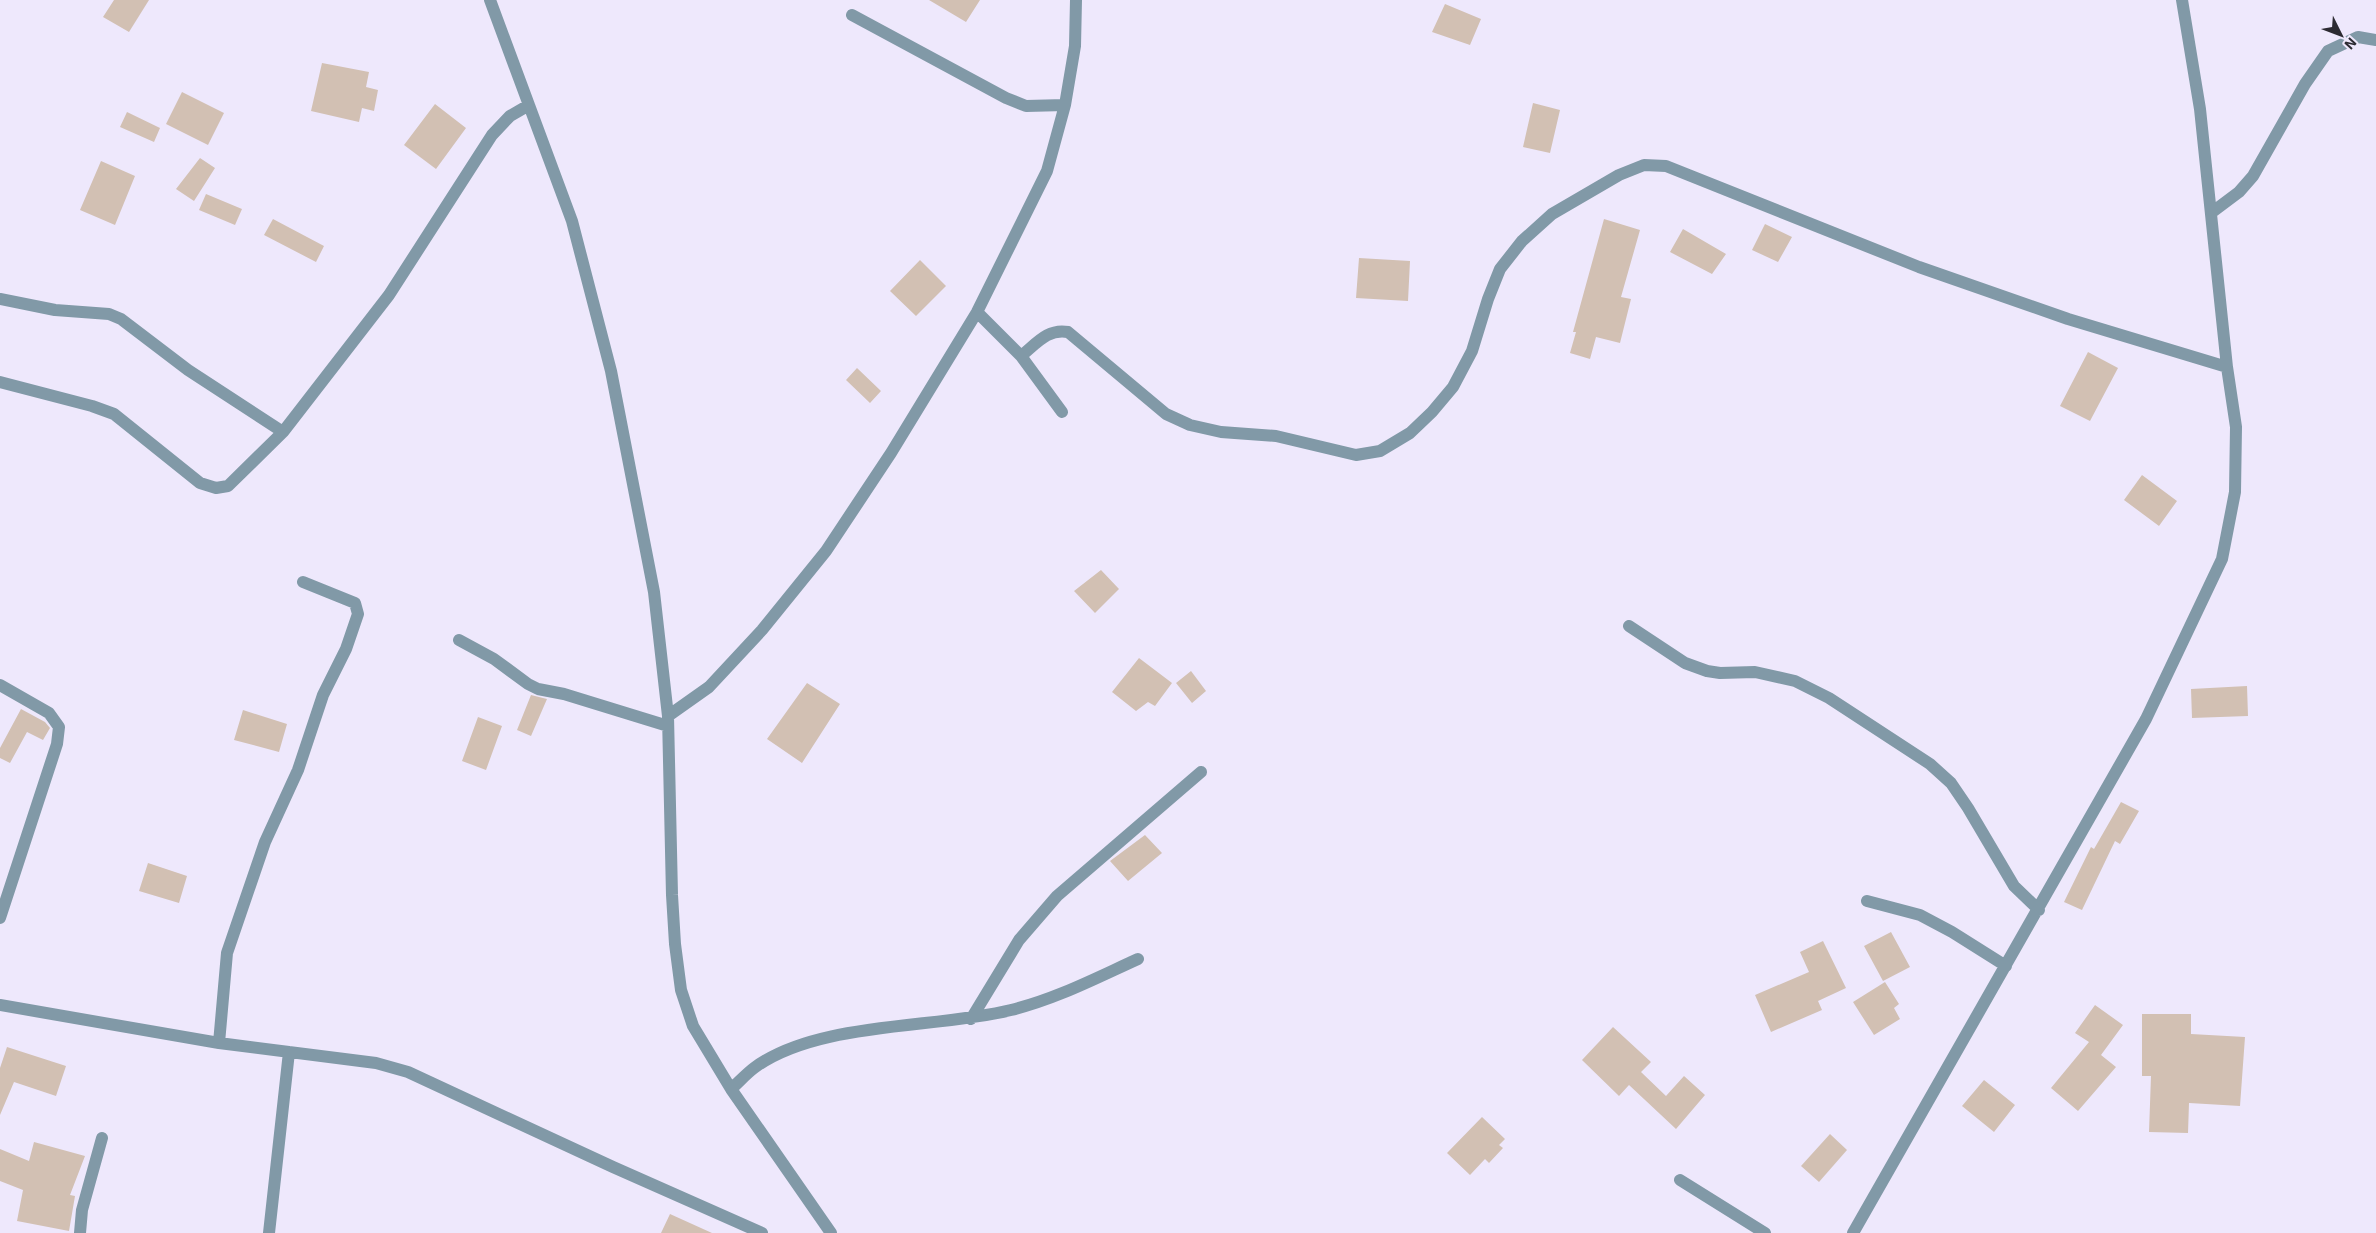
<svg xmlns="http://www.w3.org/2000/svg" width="2376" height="1233" font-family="'Exo 2',sans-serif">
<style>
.building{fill:#d2c0b3}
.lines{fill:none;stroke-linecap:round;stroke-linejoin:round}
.minor{stroke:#8199a7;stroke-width:12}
</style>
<rect width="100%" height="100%" fill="#eee8fc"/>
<path class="building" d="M 114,0 L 149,0 L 129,32 L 103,17 Z
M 929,0 L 980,0 L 966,22 Z
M 1445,4 L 1481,19 L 1470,45 L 1432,32 Z
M 322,63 L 369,72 L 366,87 L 378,90 L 374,111 L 362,108 L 359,122 L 311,111 Z
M 182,92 L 224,113 L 208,145 L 166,124 Z
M 1533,103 L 1560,110 L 1550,153 L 1523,147 Z
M 435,104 L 466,128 L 436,169 L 404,145 Z
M 127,112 L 160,128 L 154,142 L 120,127 Z
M 200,158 L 215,168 L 194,201 L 176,189 Z
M 101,161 L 135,176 L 115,225 L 80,210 Z
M 206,194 L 242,209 L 235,225 L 199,210 Z
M 273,219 L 324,246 L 316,262 L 264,235 Z
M 1604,219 L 1640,230 L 1621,297 L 1631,299 L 1620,343 L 1596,337 L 1590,359 L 1570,353 L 1576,332 L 1573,332 Z
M 1765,224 L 1792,237 L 1778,262 L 1752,250 Z
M 1683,229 L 1726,254 L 1712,274 L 1670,252 Z
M 1359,258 L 1410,261 L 1408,301 L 1356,298 Z
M 920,260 L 946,286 L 916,316 L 890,291 Z
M 2088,352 L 2118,368 L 2090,421 L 2060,406 Z
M 857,368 L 881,391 L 870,403 L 846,380 Z
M 2142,475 L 2177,501 L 2159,526 L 2124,500 Z
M 1101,570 L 1119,589 L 1095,613 L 1074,591 Z
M 1139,658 L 1172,683 L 1155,706 L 1148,702 L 1136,711 L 1112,692 Z
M 1191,671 L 1206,691 L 1192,703 L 1176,683 Z
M 807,683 L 840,704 L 802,763 L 767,739 Z
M 2247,686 L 2248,716 L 2192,718 L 2191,689 Z
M 531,695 L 547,699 L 531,736 L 517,730 Z
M 21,709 L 45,722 L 50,728 L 43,740 L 27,732 L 10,763 L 0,758 L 0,748 Z
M 243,710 L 287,724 L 279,752 L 234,740 Z
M 478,717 L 502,726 L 486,770 L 462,761 Z
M 2121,802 L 2139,811 L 2120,844 L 2115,841 L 2082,910 L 2064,902 L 2091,847 L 2094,849 Z
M 1145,835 L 1162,853 L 1128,881 L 1110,861 Z
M 148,863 L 187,876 L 179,903 L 139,891 Z
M 1891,932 L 1910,967 L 1883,981 L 1864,946 Z
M 1823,941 L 1846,988 L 1818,1001 L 1822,1010 L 1771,1032 L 1755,995 L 1809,972 L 1800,952 Z
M 1885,982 L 1899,1004 L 1894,1008 L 1900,1019 L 1874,1035 L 1853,1002 Z
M 2095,1005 L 2123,1025 L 2101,1055 L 2116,1067 L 2078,1111 L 2051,1088 L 2089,1042 L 2075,1033 Z
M 2142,1014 L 2191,1014 L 2191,1034 L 2245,1037 L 2240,1106 L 2189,1103 L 2188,1133 L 2149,1132 L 2151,1076 L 2142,1076 Z
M 1613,1027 L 1651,1062 L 1641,1072 L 1666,1096 L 1684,1076 L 1705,1095 L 1676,1129 L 1629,1085 L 1619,1096 L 1582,1060 Z
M 7,1047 L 66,1066 L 56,1096 L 14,1082 L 0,1115 L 0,1068 Z
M 1984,1080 L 2015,1105 L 1994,1132 L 1962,1106 Z
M 1482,1117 L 1505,1139 L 1499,1145 L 1503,1148 L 1489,1163 L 1485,1159 L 1470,1175 L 1447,1153 Z
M 1830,1134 L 1847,1150 L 1819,1182 L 1801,1166 Z
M 34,1142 L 85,1156 L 70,1195 L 75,1196 L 69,1231 L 17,1221 L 23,1190 L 0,1181 L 0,1149 L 29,1161 Z
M 670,1214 L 712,1233 L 661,1233 Z"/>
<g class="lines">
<path class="minor" d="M 490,0 L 572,221 L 611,371 L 654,592 L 668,716 L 672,895 L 675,944 L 681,990 L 693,1026 L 731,1089 L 831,1233
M 852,15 L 1006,98 L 1026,106 L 1065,105
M 2211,213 L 2239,192 L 2253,176 L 2305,84 L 2328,51 L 2358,37 L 2376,40
M 0,299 L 55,310 L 109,314 L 121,319 L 188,370 L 283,432
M 977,312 L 1021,356 L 1062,412
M 1021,356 C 1036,344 1048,328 1068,332 L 1166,414 L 1190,425 L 1221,432 L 1276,436 L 1356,455 L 1380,451 L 1410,433 L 1432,412 L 1453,387 L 1472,351 L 1488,299 L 1500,269 L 1522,241 L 1552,214 L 1619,175 L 1644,165 L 1666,166 L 1919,267 L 2068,319 L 2227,367
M 0,382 L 92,406 L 114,414 L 200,483 L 216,488 L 228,486 L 283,432 L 389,295 L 492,135 L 510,116 L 529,105
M 1629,626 L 1685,663 L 1707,671 L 1720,673 L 1755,672 L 1795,681 L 1829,698 L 1930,764 L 1951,783 L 1968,808 L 2014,886 L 2039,910
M 459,640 L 494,659 L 528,684 L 538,689 L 564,694 L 668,726
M 0,685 L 49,713 L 59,727 L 57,744 L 0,918
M 668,716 L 709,687 L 762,630 L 826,551 L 891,453 L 977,312 L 1047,171 L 1065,105 L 1075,46 L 1076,0
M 1867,901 L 1920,915 L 1952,932 L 2006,966
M 0,1005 L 219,1043 L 376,1063 L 408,1072 L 613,1167 L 762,1233
M 971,1019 L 1019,940 L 1057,896 L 1201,772
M 219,1043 L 227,953 L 265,842 L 298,770 L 323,695 L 346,649 L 358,614 L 355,603 L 303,582
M 731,1089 C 739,1082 746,1074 754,1068 C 817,1021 935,1029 1011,1010 C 1056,999 1096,978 1138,959
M 1680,1180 L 1765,1233
M 80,1233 L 82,1210 L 102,1138
M 269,1233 L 289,1052
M 1853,1233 L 2146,719 L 2222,559 L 2235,492 L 2236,427 L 2227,367 L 2200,109 L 2182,0"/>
</g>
<g transform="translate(2341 35) rotate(132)" stroke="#eee8fc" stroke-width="4" paint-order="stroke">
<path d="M0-4L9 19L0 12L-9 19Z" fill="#2c2a32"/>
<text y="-8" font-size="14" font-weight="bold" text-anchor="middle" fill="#2c2a32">N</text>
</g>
</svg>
